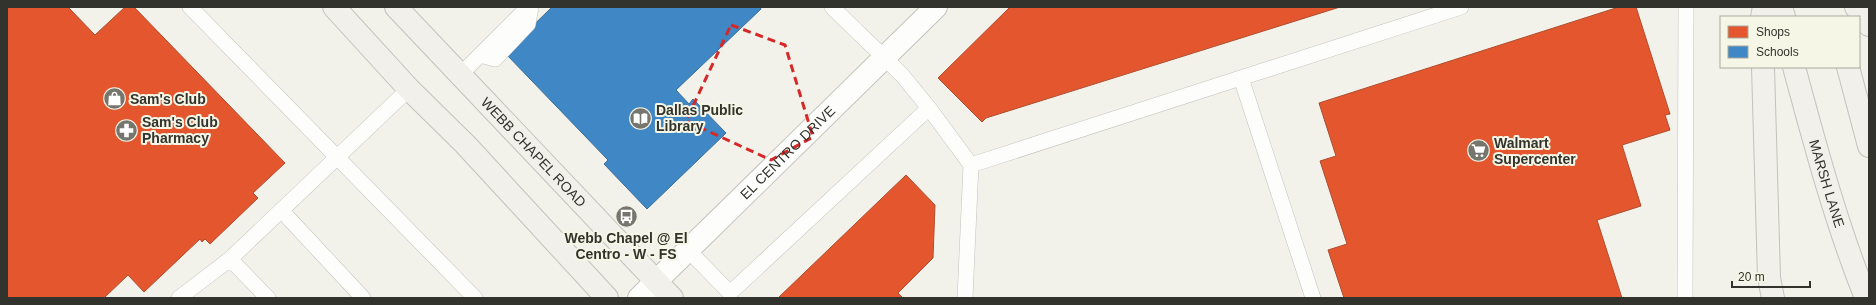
<svg xmlns="http://www.w3.org/2000/svg" width="1876" height="305" font-family="Arial,sans-serif">
<style>
.shops{fill:#e4572e;stroke:#af4c2e}
.schools{fill:#3f88c5;stroke:#3b6e97}
.lines{fill:none;stroke-linecap:round;stroke-linejoin:round}
.lane-casing{stroke:#c2c2bc;stroke-width:16}
.street-casing{stroke:#c2c2bc;stroke-width:24}
.secondary-casing{stroke:#c2c2bc;stroke-width:24}
.lane{stroke:#fdfdfc;stroke-width:15}
.street{stroke:#fdfdfc;stroke-width:22}
.secondary{stroke:#f1f0ea;stroke-width:22}
.marked{fill:none;stroke:#d62828;stroke-width:3;stroke-dasharray:8 5;stroke-linejoin:round}
.labels{text-anchor:middle;stroke-width:4;stroke-linejoin:round;paint-order:stroke}
.poi-label{font-size:14px;font-weight:bold;fill:#33332d;stroke:#f6f6e7;text-anchor:start}
.street-label{font-size:14px;fill:#33332d;stroke:#f6f6e7}
</style>
<rect width="100%" height="100%" fill="#f2f2ea"/>
<path class="shops" d="M 7,7 L 68,7 L 95,35 L 125,7 L 134,7 L 285,163 L 253,193 L 258,198 L 210,244 L 205,239 L 202,242 L 200,239 L 144,292 L 128,275 L 104,298 L 7,298 Z
M 1010,7 L 1340,7 L 986,118 L 982,122 L 938,78 Z
M 1619,7 L 1636,7 L 1670,114 L 1665,115 L 1670,130 L 1622,145 L 1641,206 L 1597,220 L 1622,298 L 1344,298 L 1328,250 L 1347,244 L 1320,161 L 1336,156 L 1319,103 Z
M 906,175 L 935,205 L 933,258 L 898,293 L 903,298 L 778,298 Z"/>
<path class="schools" d="M 552,7 L 760,7 L 761,9 L 676,90 L 689,104 L 693,99 L 726,133 L 647,209 L 604,164 L 608,160 L 505,53 Z"/>
<g class="lines">
<defs>
<path id="lane" d="M 190,7 L 475,298
M 832,7 L 902,75 L 929,108 L 971,165 L 965,298
M 480,55 L 495,59 L 528,24 L 531,7
M 460,75 L 528,7
M 1241,78 L 1313,298
M 971,165 L 1461,7
M 281,210 L 363,298
M 688,250 L 730,293 L 929,108
M 179,298 L 230,259
M 268,298 L 230,259 L 409,89
M 1685,298 L 1686,7"/>
<g id="street">
<path id="s1" d="M 639,298 L 936,7"/>
</g>
<g id="secondary">
<path d="M 334,7 L 409,89 L 465,144 L 607,298"/>
<path id="s2" d="M 396,7 L 672,298"/>
<path d="M 1781,7 L 1784,17"/>
<path d="M 1856,7 L 1869,25"/>
<path d="M 1762,17 L 1764,7"/>
<path d="M 1763,67 L 1769,278 L 1773,298"/>
<path id="s3" d="M 1794,67 C 1815,145 1836,223 1866,298"/>
<path d="M 1848,67 L 1869,146"/>
</g>
</defs>
<use href="#lane" class="lane-casing"/>
<use href="#street" class="street-casing"/>
<use href="#secondary" class="secondary-casing"/>
<use href="#lane" class="lane"/>
<use href="#street" class="street"/>
<use href="#secondary" class="secondary"/>
</g>
<path class="marked" d="M 731,25 L 785,45 L 813,137 L 771,160 L 686,121 Z"/>
<defs>
<symbol id="shop-disc" viewBox="-11 -11 22 22"><circle r="9.5" fill="#76766f" stroke="#f6f6e7"/><path d="M-5-2.5h2.3a2.7 3.5 0 0 1 5.4 0H5L5.5 6h-11ZM-1.5-2.5h3a1.5 2.3 0 0 0-3 0Z" fill="#fff"/></symbol>
<symbol id="library-disc" viewBox="-11 -11 22 22"><circle r="9.5" fill="#76766f" stroke="#f6f6e7"/><path d="M-6-4Q-3-5.5-.7-3.5V5Q-3 3-6 4ZM6-4Q3-5.5 .7-3.5V5Q3 3 6 4Z" fill="#fff"/></symbol>
<symbol id="pharmacy-disc" viewBox="-11 -11 22 22"><circle r="9.5" fill="#76766f" stroke="#f6f6e7"/><path d="M-2-6h4v4h4v4h-4v4h-4v-4h-4v-4h4Z" fill="#fff"/></symbol>
<symbol id="supermarket-disc" viewBox="-11 -11 22 22"><circle r="9.5" fill="#76766f" stroke="#f6f6e7"/><path d="M-6-5.5h2.5l.6 2H6L4.5 2H-2.5L-4.4-4H-6ZM-1.5 3.2a1.3 1.3 0 1 0 .1 0ZM3 3.2a1.3 1.3 0 1 0 .1 0Z" fill="#fff"/></symbol>
<symbol id="bus-disc" viewBox="-11 -11 22 22"><circle r="9.5" fill="#76766f" stroke="#f6f6e7"/><path d="M-5-6H5V4H4V6H2V4H-2V6H-4V4H-5ZM-3.5-4V0h7V-4ZM-3.5 1.2v1.5H-2V1.2ZM2 1.2v1.5H3.5V1.2Z" fill="#fff"/></symbol>
</defs>
<g fill-rule="evenodd">
<use href="#shop-disc" x="102" y="86" width="25" height="25"/>
<use href="#library-disc" x="628" y="106" width="25" height="25"/>
<use href="#pharmacy-disc" x="114" y="118" width="25" height="25"/>
<use href="#supermarket-disc" x="1466" y="138" width="25" height="25"/>
<use href="#bus-disc" x="614" y="204" width="25" height="25"/>
</g>
<g class="labels">
<g class="poi-label">
<text x="130" y="104">Sam's Club</text>
<text x="656" y="115">Dallas Public<tspan x="656" dy="16">Library</tspan></text>
<text x="142" y="127">Sam's Club<tspan x="142" dy="16">Pharmacy</tspan></text>
<text x="1494" y="148">Walmart<tspan x="1494" dy="16">Supercenter</tspan></text>
<text x="626" y="243" text-anchor="middle">Webb Chapel @ El<tspan x="626" dy="16">Centro - W - FS</tspan></text>
</g>
<g class="street-label">
<text dy="5" stroke="none"><textPath href="#s2" startOffset="200">WEBB CHAPEL ROAD</textPath></text>
<text dy="5" stroke="none"><textPath href="#s1" startOffset="208">EL CENTRO DRIVE</textPath></text>
<text dy="5" stroke="none"><textPath href="#s3" startOffset="121">MARSH LANE</textPath></text>
</g>
</g>
<rect width="1876" height="305" fill="none" stroke="#33332d" stroke-width="16"/>
<rect x="1720" y="16" width="140" height="52" fill="#f6f6e7" stroke="#a8a89d"/>
<rect x="1728" y="26" width="20" height="12" fill="#e4572e" stroke="#a8a89d"/>
<text x="1756" y="36" font-size="12" fill="#33332d">Shops</text>
<rect x="1728" y="46" width="20" height="12" fill="#3f88c5" stroke="#a8a89d"/>
<text x="1756" y="56" font-size="12" fill="#33332d">Schools</text>
<path d="M1732 281v6h78v-6" fill="none" stroke="#33332d" stroke-width="2"/>
<text x="1738" y="281" font-size="12" fill="#33332d" stroke="#f6f6e7" stroke-width="3" paint-order="stroke">20 m</text>
</svg>
